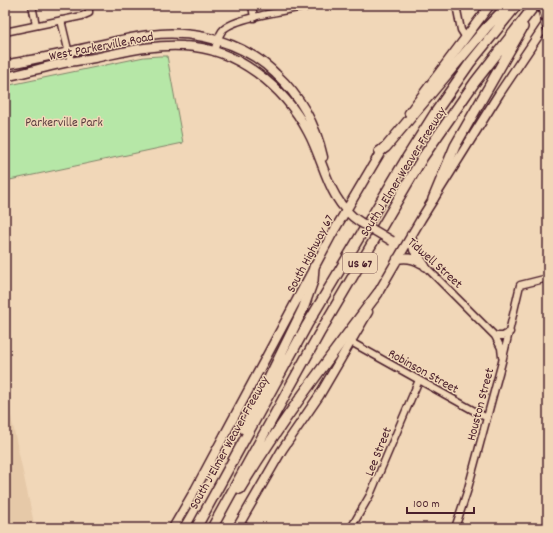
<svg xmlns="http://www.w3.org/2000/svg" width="553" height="533" font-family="Dekko,sans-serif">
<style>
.built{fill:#e6c9a8}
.green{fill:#b6e7a7;stroke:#808369}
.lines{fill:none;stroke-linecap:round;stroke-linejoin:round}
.minor-casing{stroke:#4a1f2b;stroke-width:9}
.major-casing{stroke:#4a1f2b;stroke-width:11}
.highway-casing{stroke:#4a1f2b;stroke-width:12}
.minor{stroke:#f1d7b8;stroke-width:6}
.major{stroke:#f1d7b8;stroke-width:8}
.highway{stroke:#f1d7b8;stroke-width:9}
.rail-casing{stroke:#4a1f2b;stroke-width:3}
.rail{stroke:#f1d7b8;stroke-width:1.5;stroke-dasharray:4.5;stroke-linecap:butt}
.major-bridge-casing{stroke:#4a1f2b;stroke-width:11;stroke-linecap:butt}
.major-bridge{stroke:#f1d7b8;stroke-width:8}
.labels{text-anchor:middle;stroke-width:3;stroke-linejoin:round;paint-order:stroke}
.shield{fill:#f1d7b8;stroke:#7c5655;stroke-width:1}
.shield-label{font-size:12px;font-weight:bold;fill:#4a1f2b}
.street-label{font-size:13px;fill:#4a1f2b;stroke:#f1d7b8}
.park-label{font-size:13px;fill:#5a3d3e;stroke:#f1d7b8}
</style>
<rect width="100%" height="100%" fill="#f1d7b8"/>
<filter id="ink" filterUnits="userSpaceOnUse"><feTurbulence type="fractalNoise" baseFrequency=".025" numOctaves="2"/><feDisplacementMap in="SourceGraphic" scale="8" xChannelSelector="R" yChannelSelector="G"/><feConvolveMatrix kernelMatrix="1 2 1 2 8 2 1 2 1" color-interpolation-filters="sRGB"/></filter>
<g filter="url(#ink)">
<path class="built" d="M 10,412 L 35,528 L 5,528 L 5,413 Z"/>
<path class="green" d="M 160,56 L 167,56 L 183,143 L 5,181 L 5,86 L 144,57 Z"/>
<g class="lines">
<defs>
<path id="minor" d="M 32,5 L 36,25
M 252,5 L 254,18
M 456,5 L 461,30 L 466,38
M 61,20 L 71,62
M 5,32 L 82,16 L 89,13 L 89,5
M 214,52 C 216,45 218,37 222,31 C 233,17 296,9 316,5
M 423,264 L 495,336 L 501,348 L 502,357
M 495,336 L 503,336 L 510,332
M 351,342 L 487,418
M 239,524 L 248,528
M 351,528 L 370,495 L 419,380
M 455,528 L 467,492 L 502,362 L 520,285 L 548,278"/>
<path id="major" d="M 5,65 C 29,60 53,56 76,50 C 101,45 125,38 150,35 C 185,30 225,38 255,57 C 263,62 270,68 276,74 C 301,97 316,125 323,157
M 5,77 C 25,73 44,67 64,63 C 74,61 84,60 94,58 C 124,52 153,44 184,46 C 237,48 284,87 308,132 C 325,163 328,202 360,222
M 409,113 L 490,5
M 411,235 L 414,250 L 425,266
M 397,259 C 406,257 413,258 421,263
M 375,298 L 421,219 L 499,94 L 548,21
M 173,528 L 195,490 L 331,236 L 383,148
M 237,528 L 282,450 L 319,396 L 368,312"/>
<path id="highway" d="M 379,152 L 386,147 L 486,28 L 508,5
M 433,199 L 455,146 L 523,27
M 244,429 L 303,309 L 313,281 L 314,267
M 240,489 C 281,421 330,357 378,293
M 196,528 L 307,325 L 406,159 L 435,113 L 470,63 L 517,5
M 212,528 L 319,334 L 423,157 L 475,82 L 535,5"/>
</defs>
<use href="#minor" class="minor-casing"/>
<use href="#major" class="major-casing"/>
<use href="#highway" class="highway-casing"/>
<use href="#minor" class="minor"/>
<use href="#major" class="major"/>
<use href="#highway" class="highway"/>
<defs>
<path id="rail" d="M 537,5 L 548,45"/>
</defs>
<use href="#rail" class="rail-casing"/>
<use href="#rail" class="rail"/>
<defs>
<path id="major-bridge" d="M 360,222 L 392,241"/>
</defs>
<use href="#major-bridge" class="major-bridge-casing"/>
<use href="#major-bridge" class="major-bridge"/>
</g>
</g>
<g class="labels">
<rect class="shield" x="343" y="253" width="34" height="20" rx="3"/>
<g class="shield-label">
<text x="360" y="267">US 67</text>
</g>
<g class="street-label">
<text transform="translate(101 45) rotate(-11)" y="5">West Parkerville Road</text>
<text transform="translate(402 171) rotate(-58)" y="5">South J Elmer Weaver Freeway</text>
<text transform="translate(309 253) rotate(-62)" y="5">South Highway 67</text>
<text transform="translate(436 262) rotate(42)" y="5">Tidwell Street</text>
<text transform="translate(424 370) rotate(29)" y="5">Robinson Street</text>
<text transform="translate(479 404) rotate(-75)" y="5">Houston Street</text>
<text transform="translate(228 442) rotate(-61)" y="5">South J Elmer Weaver Freeway</text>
<text transform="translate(377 451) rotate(-68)" y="5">Lee Street</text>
</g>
<g class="park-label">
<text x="64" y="126">Parkerville Park</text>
</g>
</g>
<rect width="553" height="533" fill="none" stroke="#f1d7b8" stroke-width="20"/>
<rect x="10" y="10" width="533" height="513" fill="none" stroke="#4a1f2b" stroke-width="1.5" filter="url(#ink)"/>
<path d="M407 507v6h67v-6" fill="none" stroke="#4a1f2b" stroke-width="2"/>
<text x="413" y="507" font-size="12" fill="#4a1f2b" stroke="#f1d7b8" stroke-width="3" paint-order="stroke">100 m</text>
</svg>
